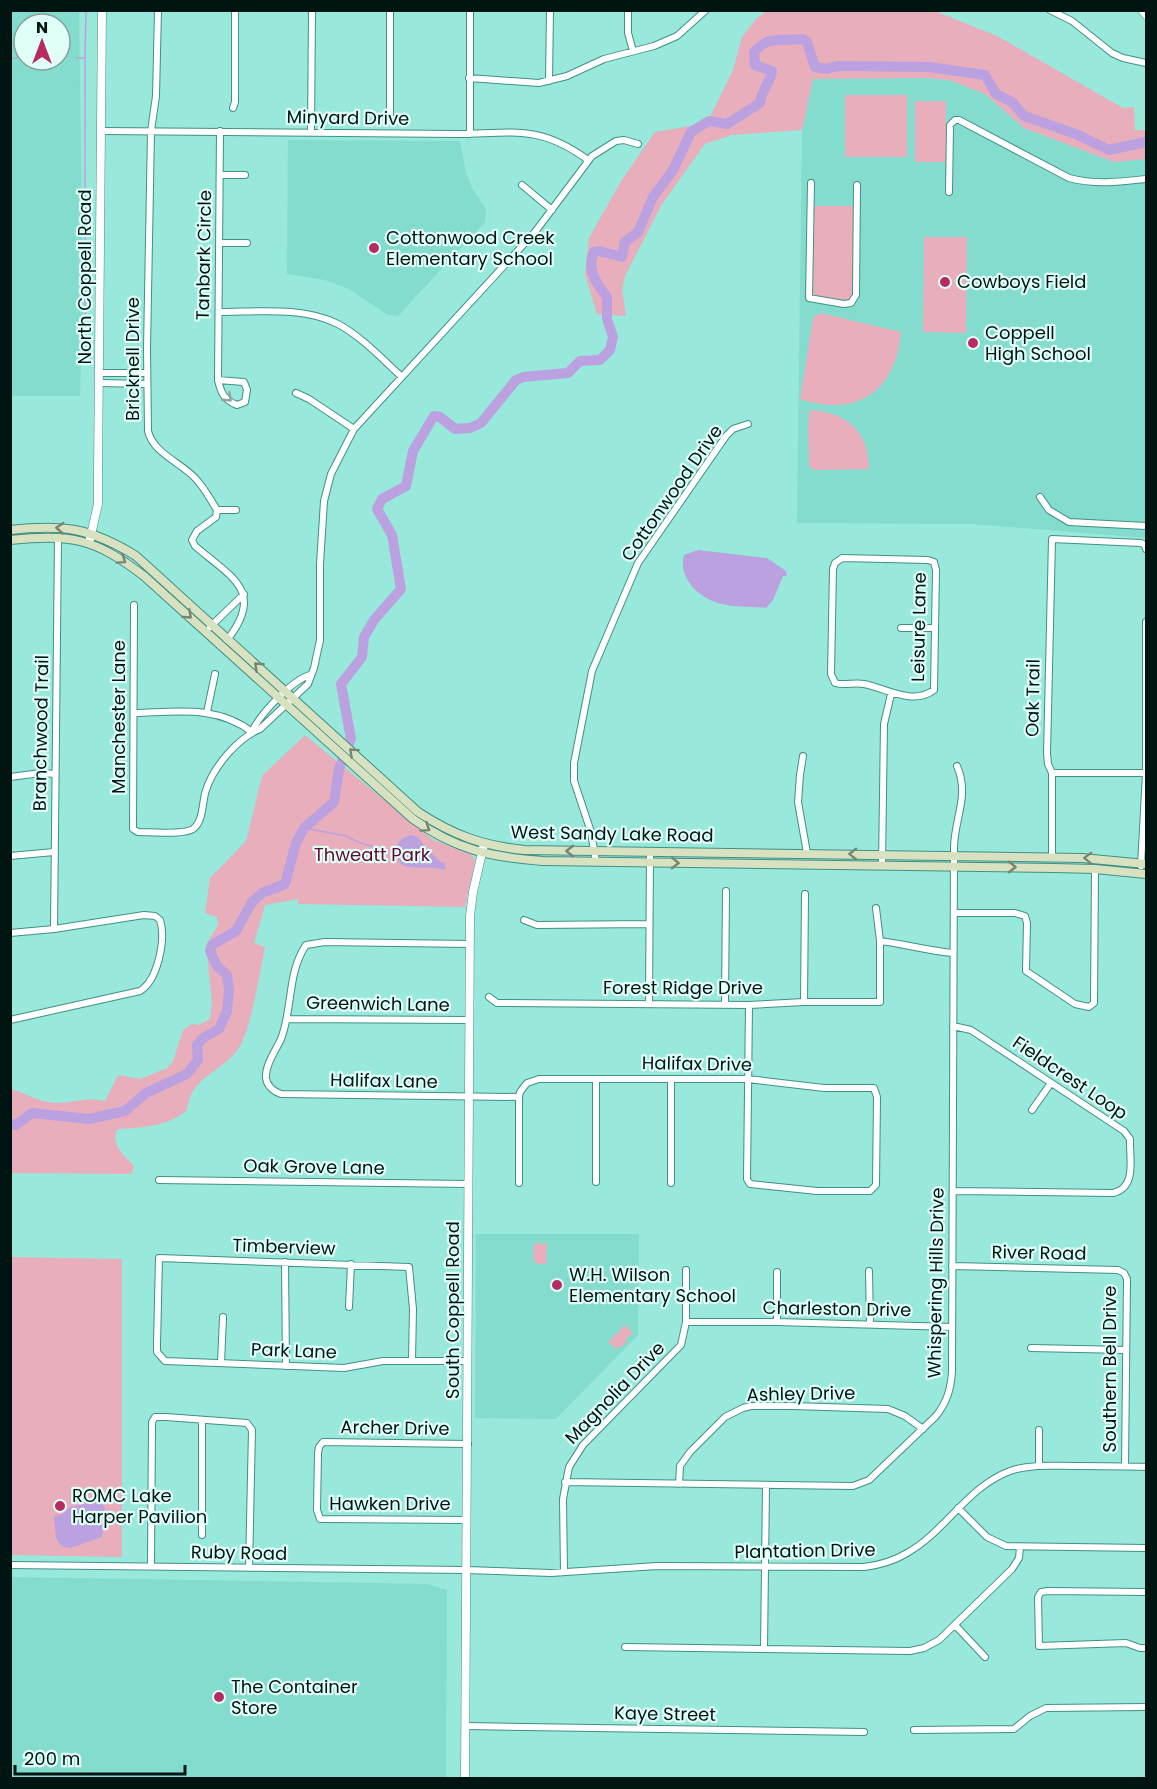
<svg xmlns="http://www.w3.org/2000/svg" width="1157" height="1789" font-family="Poppins,sans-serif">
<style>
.built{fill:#83dccd;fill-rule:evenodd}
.green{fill:#e8aebc}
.water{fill:#bba1e0}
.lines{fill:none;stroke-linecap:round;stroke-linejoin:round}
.stream{stroke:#bba1e0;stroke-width:1.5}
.river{stroke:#bba1e0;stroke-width:10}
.minor-casing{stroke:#409185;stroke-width:8}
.tertiary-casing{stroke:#409185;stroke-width:9}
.secondary-casing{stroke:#409185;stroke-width:10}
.minor{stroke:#fff;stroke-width:6}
.tertiary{stroke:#fff;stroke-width:8}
.secondary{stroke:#d9e2c0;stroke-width:8}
.oneway{stroke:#99a1a0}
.oneway2{stroke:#778672}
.poi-dot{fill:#b72b61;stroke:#e1fff9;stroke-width:2}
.labels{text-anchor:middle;stroke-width:4.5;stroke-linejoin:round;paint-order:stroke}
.street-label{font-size:18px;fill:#001512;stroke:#e1fff9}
.poi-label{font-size:18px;fill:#001512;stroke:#e1fff9;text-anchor:start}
.park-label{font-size:18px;fill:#62082e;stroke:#e1fff9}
</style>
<rect width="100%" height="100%" fill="#98e8db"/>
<path class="built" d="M 11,10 L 79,11 L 83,293 L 80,396 L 11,396 ZM 24,24 L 60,24 L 60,60 L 24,60 Z
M 925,78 L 949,80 L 985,94 L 1024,128 L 1114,162 L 1146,159 L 1146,538 L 971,524 L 797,523 L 802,130 L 813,79 Z
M 288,140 L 460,141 L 466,173 L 472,188 L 486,209 L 485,222 L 398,316 L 388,315 L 349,289 L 325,280 L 287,274 Z
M 476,1234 L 639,1234 L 638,1335 L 556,1419 L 475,1418 Z
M 11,1577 L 427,1584 L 447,1590 L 446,1778 L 11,1778 Z"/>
<path class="green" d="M 768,10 L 935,11 L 997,36 L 1123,108 L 1134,107 L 1135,130 L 1146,130 L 1146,159 L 1114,162 L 1024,128 L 985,94 L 949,80 L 925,78 L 813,79 L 802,130 L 732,135 L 705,144 L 662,204 L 625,276 L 622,290 L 626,316 L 597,314 L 585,274 L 589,238 L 621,181 L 655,132 L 691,126 L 710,117 L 733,70 L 742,37 L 756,19 Z
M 845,95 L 907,95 L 907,157 L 845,157 Z
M 915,101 L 946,101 L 946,162 L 915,162 Z
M 812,206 L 854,206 L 853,300 L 811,299 Z
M 924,237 L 967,237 L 966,333 L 923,332 Z
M 820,313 L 901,332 C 896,392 856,418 800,399 L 813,318 Z
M 810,410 C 846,412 869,431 869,469 L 814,470 L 809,466 L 808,424 Z
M 305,735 L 432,839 L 472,855 L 475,861 L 465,907 L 297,904 L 299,899 L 265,905 L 254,943 L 265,947 C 260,971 251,1031 238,1049 C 222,1072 189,1078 187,1110 C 170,1126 141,1128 118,1129 C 109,1144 125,1156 134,1166 L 132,1174 L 11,1173 L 11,1089 C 25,1093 41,1103 57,1103 C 77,1102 84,1097 105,1101 L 118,1075 L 140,1079 L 167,1068 L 173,1061 L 183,1030 L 192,1024 L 199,1025 L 210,1019 L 212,1002 L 206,945 L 218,925 L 217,917 L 205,913 L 210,878 L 246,841 L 262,776 Z
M 534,1243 L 547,1244 L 546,1264 L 536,1264 L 536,1261 L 533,1261 Z
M 11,1257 L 122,1259 L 122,1557 L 11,1555 Z
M 625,1325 L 633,1333 L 627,1338 L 626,1344 L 616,1349 L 608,1342 Z"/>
<path class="water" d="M 698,550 L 767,558 L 786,571 L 787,576 L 783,576 L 773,600 L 766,608 C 749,606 731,608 715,602 C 696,595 678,576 684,555 Z
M 412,835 L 417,837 L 440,862 L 444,863 L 446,868 L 443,870 C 430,865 415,870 402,865 C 391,853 396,837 412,835 Z
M 92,1500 L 100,1502 L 105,1508 L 102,1537 L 71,1548 L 64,1547 L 59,1543 L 56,1537 L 54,1517 L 64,1513 L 70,1507 L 81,1505 Z"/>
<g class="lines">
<path class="stream" d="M 10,58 L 24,58
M 60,58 L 62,58
M 76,58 L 85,58 L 86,10
M 85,327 L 85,58
M 304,828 L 346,836 L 358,842 L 383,850
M 389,851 L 395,851"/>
<path class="river" d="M 10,1124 L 16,1125 L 32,1113 L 89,1119 L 125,1111 L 146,1093 L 187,1074 L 198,1060 L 197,1045 L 203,1038 L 219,1029 L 227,1011 L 229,990 L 227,975 L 217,966 L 210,951 L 212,945 L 236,931 L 252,902 L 262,893 L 285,884 L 296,843 L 304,828 L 334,802 L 339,769 L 351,739 L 341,684 L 362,657 L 364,637 L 374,620 L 401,589 L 392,535 L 377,509 L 382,499 L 406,486 L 413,451 L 434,416 L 440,417 L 455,429 L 470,428 L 481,423 L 516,380 L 523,377 L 568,373 L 580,361 L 600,360 L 610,350 L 613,337 L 607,319 L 607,297 C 597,285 586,267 594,252 L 599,251 L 622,257 L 625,242 L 638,232 L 653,197 L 673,170 L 691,132 L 709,121 L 727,124 L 760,103 C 761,90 770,84 772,71 L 755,65 L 754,52 C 771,34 780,42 803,39 L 807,42 L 815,67 L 827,69 L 837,66 L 929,67 L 985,75 L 996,94 L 1012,102 L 1024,116 L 1076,134 L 1109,150 L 1146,142"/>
<defs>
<path id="minor" d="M 158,10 L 156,96 L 151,131 L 147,349 L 148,431 C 153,453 180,462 195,478 C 204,487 210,499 217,510 L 216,517 L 197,531 L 192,540 L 195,546 C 231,577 266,591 227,640
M 390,10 L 390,115
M 628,10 L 628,33 L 633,51
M 1050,10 L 1072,21 L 1112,53 L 1123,58 L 1146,63
M 469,78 L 539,83 L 567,76 L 604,59 L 654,46 L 677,36 L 706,10
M 549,81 L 550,10
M 233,108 L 235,102 L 235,10
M 101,131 L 459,134 C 515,133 540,125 588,160
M 311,132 L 312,10
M 470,134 L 470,10
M 220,175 L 245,175
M 811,183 L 809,298 L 844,304 L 851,303 L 856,295 L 857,185
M 522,185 L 552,210
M 949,192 L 950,125 L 955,120 L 959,120 L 1069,178 C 1095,185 1120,182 1146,179
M 220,243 L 247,243
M 219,312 C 256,312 303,306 338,324 C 362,337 382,359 402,377
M 99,373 L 147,373
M 218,380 L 244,382 L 247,390 L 245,402 L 237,405 C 224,400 221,393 218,380 L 220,131
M 99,383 L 147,384
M 296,393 L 309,399 L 354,429
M 1040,497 L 1049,510 L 1069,522 L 1146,526
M 217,510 L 236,510
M 842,558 L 928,560 L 934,562 L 936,570 L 934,690 C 912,706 886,688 864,684 C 854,682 845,686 835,683 L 831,674 L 833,569 L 835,563 Z
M 134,605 L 133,829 L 138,832 C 150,832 184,835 193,829 C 204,821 202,801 206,790 C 214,766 238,738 260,729 L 308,684 L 314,668 L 320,640 L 320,564 L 324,501 L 331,474 L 354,429 L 535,232 L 592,156 L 616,141 L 624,140 L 638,144
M 210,627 L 244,594
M 901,628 L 934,628
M 207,712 L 215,674
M 135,713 C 177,712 217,705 252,732
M 252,732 C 259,715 292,680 310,675
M 803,756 L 800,775 L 798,802 L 807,853
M 1052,773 L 1146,773
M 10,777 L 41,773 L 55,774
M 10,856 L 54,852
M 1052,857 L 1052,773 L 1048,764 L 1047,754 L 1052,539 L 1141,543 L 1145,545 L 1146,549
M 596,862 L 591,832 L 574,781 L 574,763 L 592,671 L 638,563 L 726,436 L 733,429 L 748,424
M 882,866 L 884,724 L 891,694
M 1141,866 L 1146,773 L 1146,622
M 954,913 L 1015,913 L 1025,916 L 1027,923 L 1026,971 L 1075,1004 L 1089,1007 L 1094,1003 L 1095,869
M 524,920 L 537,925 L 649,924
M 54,929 L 58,537
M 10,933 L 54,929 L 144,915 L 155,916 L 160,920 C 166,939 158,980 140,991 L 10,1020
M 880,941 C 905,944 929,951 953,953
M 470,944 L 325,942 L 306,945 C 287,973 293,1008 281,1039 C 276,1050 265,1065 266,1078 C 267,1086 273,1091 281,1094 L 519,1097
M 489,997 L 497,1003 L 749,1005 L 804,1002 L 880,1002 L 880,941 L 876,908
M 804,1002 L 805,894
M 649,1003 L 650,852
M 725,1003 L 726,891
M 287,1019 L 469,1020
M 1032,1110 L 1051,1083
M 159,1180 L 469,1184
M 596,1182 L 596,1079
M 519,1183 L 519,1097 L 520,1092 L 527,1083 L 539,1079 L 748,1079 L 824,1088 L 874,1088 L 877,1097 L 876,1185 L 870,1191 L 817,1191 L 750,1184 L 747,1179 L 749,1005
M 671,1183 L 671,1079
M 953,1191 L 1113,1193 C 1136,1188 1130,1161 1130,1143 L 1130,1139 L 1124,1131 L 971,1030 L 953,1026
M 285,1262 L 286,1366
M 952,1266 L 1118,1270 L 1124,1273 L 1127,1279 L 1125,1466
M 869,1271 L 870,1324
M 777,1272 L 777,1322
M 349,1307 L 351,1264
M 686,1322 L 777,1322 L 952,1327
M 1031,1348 L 1126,1350
M 412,1360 L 413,1309 L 409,1267 L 159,1258 L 157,1345 L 157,1352 L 165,1361 L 344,1368 L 383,1361 L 468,1361
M 221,1363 L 223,1317
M 202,1420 L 202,1535
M 1039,1466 L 1039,1430
M 565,1482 L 853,1486 L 869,1480 L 936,1416 C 947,1402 951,1389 952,1371 L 954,848 C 954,819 970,796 957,766
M 679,1484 L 680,1466 L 690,1452 L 725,1417 L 743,1408 L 751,1406 L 793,1406 L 888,1409 L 905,1416 L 923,1429
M 958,1508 L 987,1537 L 1006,1546 L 1146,1548
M 467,1520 L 320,1519 L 317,1510 L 318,1453 L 319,1447 L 323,1442 L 468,1444
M 10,1565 L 467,1570 L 551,1573 L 657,1566 L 864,1567 C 880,1565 894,1561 907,1553 C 946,1531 967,1487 1010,1471 C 1030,1464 1052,1466 1073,1466 C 1098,1466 1122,1466 1146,1467
M 151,1566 L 152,1422 L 155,1417 L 166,1417 L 247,1423 L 252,1430 L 249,1568
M 564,1572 L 563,1499 L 569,1467 L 583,1445 L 681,1345 L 686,1322 L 686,1270
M 1146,1592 L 1048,1591 L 1041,1592 L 1038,1597 L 1039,1646 L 1126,1643 L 1140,1648 L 1146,1648
M 955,1625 L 985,1657
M 625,1647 L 910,1651 L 924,1648 L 939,1640 L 1012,1569 L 1019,1558 L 1020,1547
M 764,1649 L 766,1486
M 466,1726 L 864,1732
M 914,1730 L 1014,1729 L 1030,1716 L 1046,1708 L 1146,1707"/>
<path id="tertiary" d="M 1142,10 L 1146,15
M 90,539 L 98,504 L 98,475 L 102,10
M 465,1778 L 470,916 L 473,892 L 484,844"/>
<path id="secondary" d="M 10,530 C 63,524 91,528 136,556 L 418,812 C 453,835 483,846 525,850 L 1082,858 L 1146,864
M 10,540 C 72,534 94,538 144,576 L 413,819 C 456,850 491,857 543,861 L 1054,868 L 1095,869 L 1146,874"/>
</defs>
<use href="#minor" class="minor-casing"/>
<use href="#tertiary" class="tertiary-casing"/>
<use href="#secondary" class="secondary-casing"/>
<use href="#minor" class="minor"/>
<use href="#tertiary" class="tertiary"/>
<use href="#secondary" class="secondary"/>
</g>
<defs><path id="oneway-chevron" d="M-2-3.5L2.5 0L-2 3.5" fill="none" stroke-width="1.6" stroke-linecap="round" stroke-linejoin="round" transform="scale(1.5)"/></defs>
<use class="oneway" href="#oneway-chevron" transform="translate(228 398) rotate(43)"/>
<g class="oneway2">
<use href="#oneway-chevron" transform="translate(60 528) rotate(-176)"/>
<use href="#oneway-chevron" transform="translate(122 560) rotate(34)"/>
<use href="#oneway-chevron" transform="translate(188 615) rotate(42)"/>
<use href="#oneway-chevron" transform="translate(258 666) rotate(-137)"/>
<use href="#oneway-chevron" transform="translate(353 752) rotate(-138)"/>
<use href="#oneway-chevron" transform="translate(426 828) rotate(34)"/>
<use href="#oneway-chevron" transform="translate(570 851) rotate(-180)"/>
<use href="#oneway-chevron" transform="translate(853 854) rotate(-179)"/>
<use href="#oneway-chevron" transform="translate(1088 858) rotate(-178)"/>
<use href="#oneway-chevron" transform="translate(675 863) rotate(1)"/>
<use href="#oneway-chevron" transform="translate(1012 867) rotate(1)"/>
</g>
<g class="poi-dot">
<circle cx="374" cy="248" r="6"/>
<circle cx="945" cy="282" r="6"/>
<circle cx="973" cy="343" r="6"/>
<circle cx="557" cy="1285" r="6"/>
<circle cx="60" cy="1506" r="6"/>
<circle cx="219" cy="1697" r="6"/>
</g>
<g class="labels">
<g class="street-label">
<text transform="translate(348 118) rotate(1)" y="6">Minyard Drive</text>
<text transform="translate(204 255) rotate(-89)" y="6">Tanbark Circle</text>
<text transform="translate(85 277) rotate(-90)" y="6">North Coppell Road</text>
<text transform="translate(133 359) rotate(-90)" y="6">Bricknell Drive</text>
<text transform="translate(672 493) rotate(-55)" y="6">Cottonwood Drive</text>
<text transform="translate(919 627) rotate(-89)" y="6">Leisure Lane</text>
<text transform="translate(1033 698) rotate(-89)" y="6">Oak Trail</text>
<text transform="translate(119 717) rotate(-90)" y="6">Manchester Lane</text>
<text transform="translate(41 733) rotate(-89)" y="6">Branchwood Trail</text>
<text transform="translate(612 834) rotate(1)" y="6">West Sandy Lake Road</text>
<text x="683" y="994">Forest Ridge Drive</text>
<text transform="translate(378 1004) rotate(1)" y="6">Greenwich Lane</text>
<text transform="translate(697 1064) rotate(1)" y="6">Halifax Drive</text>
<text transform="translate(1070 1078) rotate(34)" y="6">Fieldcrest Loop</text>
<text transform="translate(384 1081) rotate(1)" y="6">Halifax Lane</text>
<text transform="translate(314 1167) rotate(1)" y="6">Oak Grove Lane</text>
<text transform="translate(284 1247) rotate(2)" y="6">Timberview</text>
<text transform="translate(1039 1253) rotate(1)" y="6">River Road</text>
<text transform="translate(936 1283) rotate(-89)" y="6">Whispering Hills Drive</text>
<text transform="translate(837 1309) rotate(1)" y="6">Charleston Drive</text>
<text transform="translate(453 1310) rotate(-90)" y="6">South Coppell Road</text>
<text transform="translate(294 1351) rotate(2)" y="6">Park Lane</text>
<text transform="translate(1110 1369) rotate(-90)" y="6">Southern Bell Drive</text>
<text transform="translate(615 1393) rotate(-46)" y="6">Magnolia Drive</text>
<text transform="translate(801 1394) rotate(-1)" y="6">Ashley Drive</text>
<text transform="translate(395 1428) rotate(1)" y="6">Archer Drive</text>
<text x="390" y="1510">Hawken Drive</text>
<text transform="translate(805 1551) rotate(-1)" y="6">Plantation Drive</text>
<text transform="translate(239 1553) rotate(1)" y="6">Ruby Road</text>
<text transform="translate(665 1714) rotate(1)" y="6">Kaye Street</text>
</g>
<g class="poi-label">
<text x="386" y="244">Cottonwood Creek<tspan x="386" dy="21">Elementary School</tspan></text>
<text x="957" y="288">Cowboys Field</text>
<text x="985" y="339">Coppell<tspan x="985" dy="21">High School</tspan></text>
<text x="569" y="1281">W.H. Wilson<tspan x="569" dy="21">Elementary School</tspan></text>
<text x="72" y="1502">ROMC Lake<tspan x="72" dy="21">Harper Pavilion</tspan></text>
<text x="231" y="1693">The Container<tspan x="231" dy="21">Store</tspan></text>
</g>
<g class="park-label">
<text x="372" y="861">Thweatt Park</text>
</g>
</g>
<rect width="1157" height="1789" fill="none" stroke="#001512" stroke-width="24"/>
<g transform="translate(42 42)"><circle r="28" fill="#e1fff9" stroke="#87a19d" stroke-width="1.5"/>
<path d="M0-4.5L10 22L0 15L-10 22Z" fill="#b72b61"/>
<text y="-9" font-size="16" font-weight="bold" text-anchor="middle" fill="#001512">N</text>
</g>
<path d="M15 1765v9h170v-9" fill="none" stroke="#001512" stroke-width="3"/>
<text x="24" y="1765" font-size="18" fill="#001512" stroke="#e1fff9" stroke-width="4.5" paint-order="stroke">200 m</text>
</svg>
